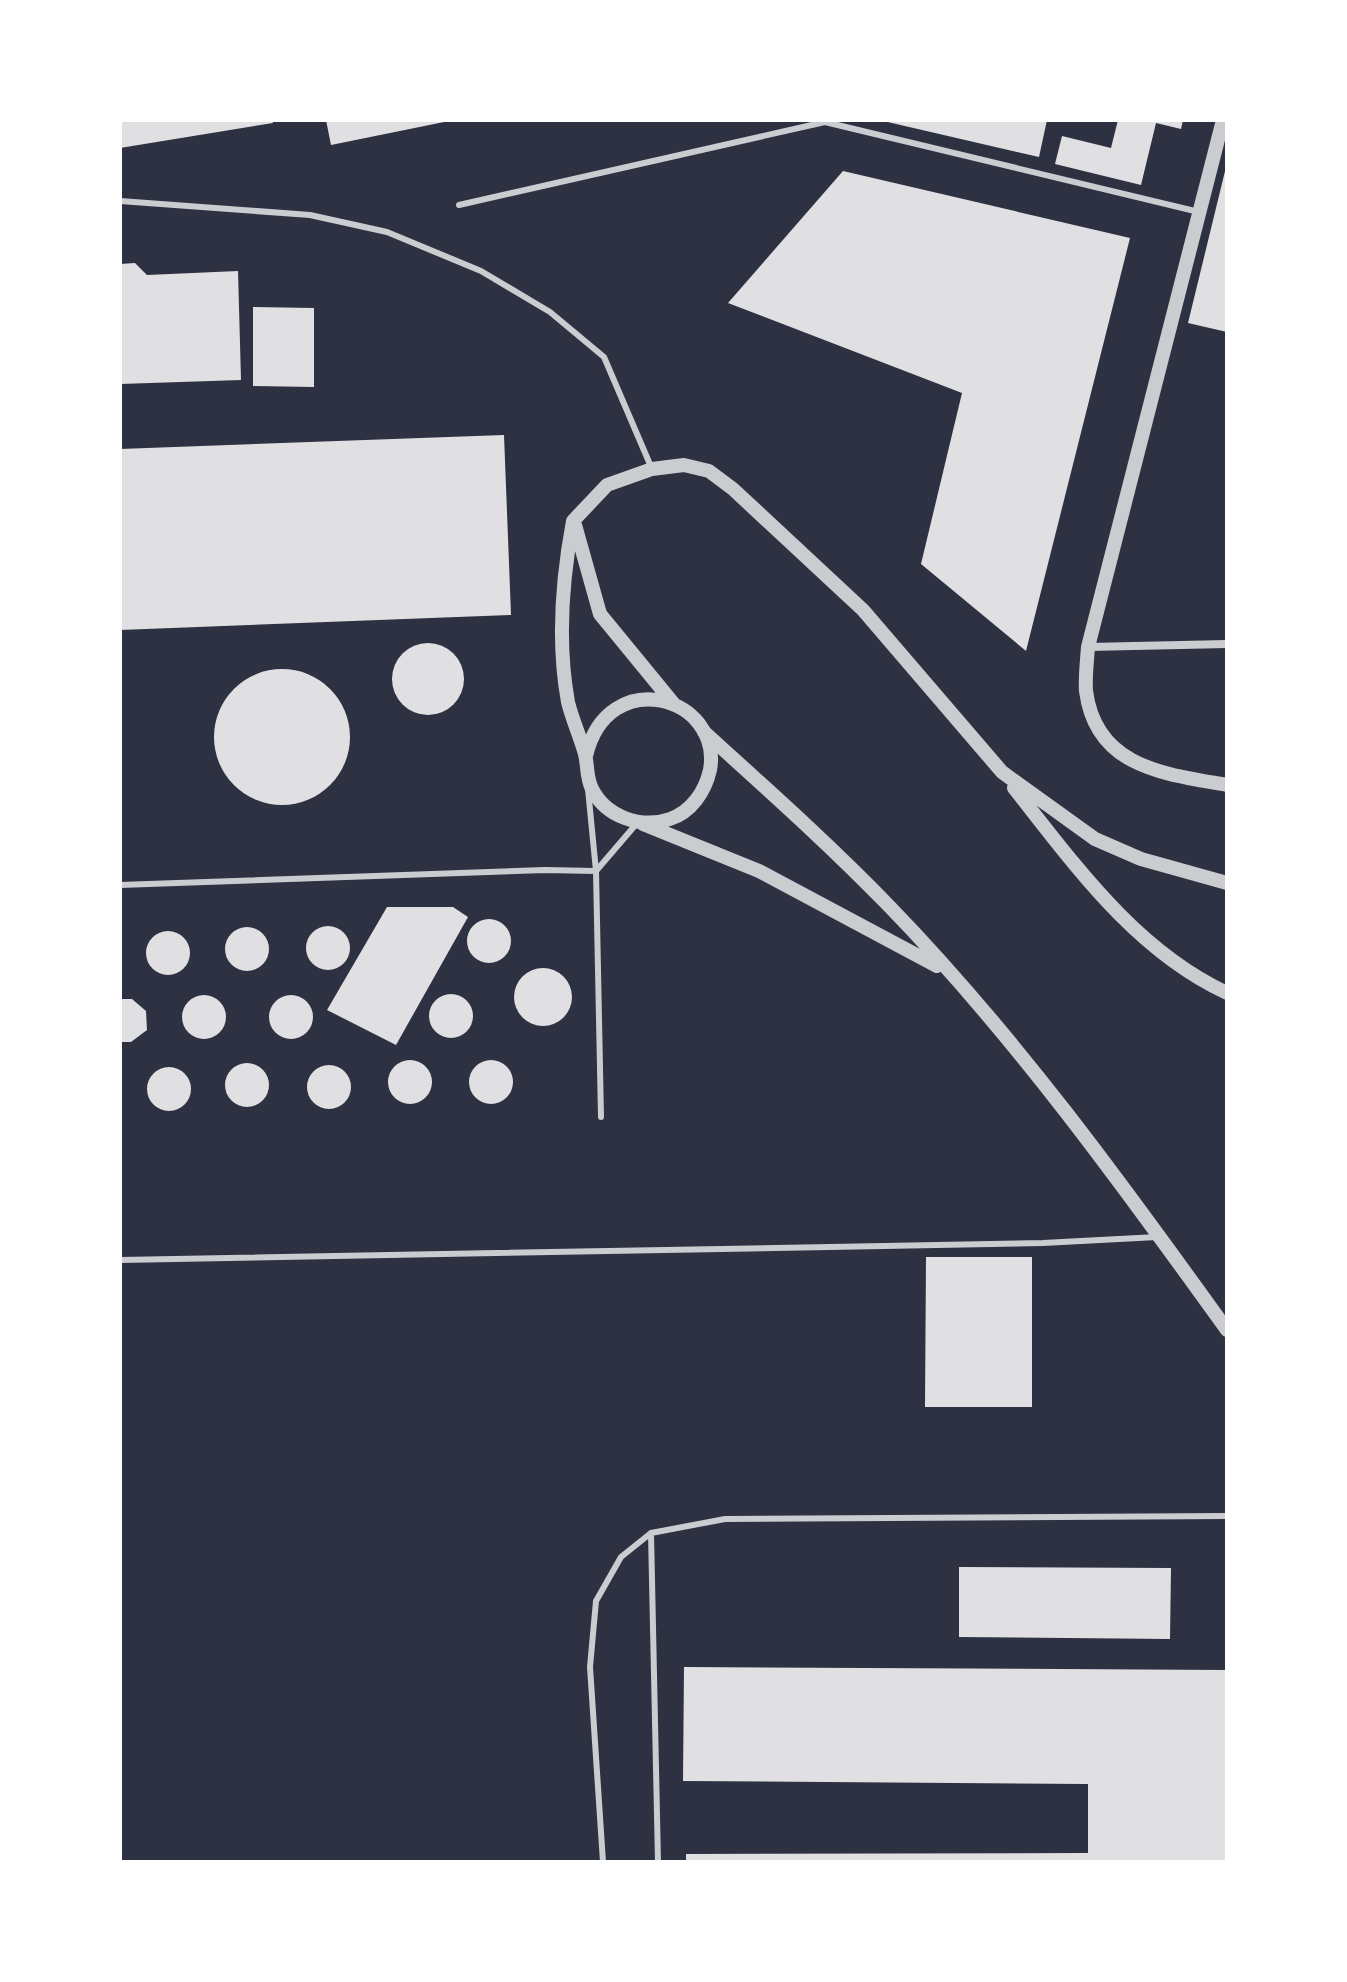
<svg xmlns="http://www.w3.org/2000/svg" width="1347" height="1982" font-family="'Sofia Sans Condensed',sans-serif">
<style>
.building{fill:#e0e0e3}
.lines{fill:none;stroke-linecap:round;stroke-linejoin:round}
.service{stroke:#caccd0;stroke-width:6}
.minor{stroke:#caccd0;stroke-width:8}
.tertiary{stroke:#caccd0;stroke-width:14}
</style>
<rect width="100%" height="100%" fill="#2d3142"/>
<path class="building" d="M 120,120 L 272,120 L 273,123 L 120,148 Z
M 326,120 L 449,120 L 449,121 L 331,145 Z
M 879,120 L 1047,120 L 1039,157 Z
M 1118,120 L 1183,120 L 1181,129 L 1156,123 L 1141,185 L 1055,164 L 1062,136 L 1111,148 Z
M 1226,167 L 1227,167 L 1227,332 L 1188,323 Z
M 843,171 L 1130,238 L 1026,651 L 921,564 L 962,393 L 728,303 Z
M 135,263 L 147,275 L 238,271 L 241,380 L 120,384 L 120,264 Z
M 253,307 L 314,308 L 314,387 L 253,386 Z
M 504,435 L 511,615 L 120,630 L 120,449 Z
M392 679a36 36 0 1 1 72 0a36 36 0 1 1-72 0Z
M214 737a68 68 0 1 1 136 0a68 68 0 1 1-136 0Z
M 387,907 L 453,907 L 468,917 L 396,1045 L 327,1010 Z
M467 941a22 22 0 1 1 44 0a22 22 0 1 1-44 0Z
M306 948a22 22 0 1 1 44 0a22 22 0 1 1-44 0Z
M225 949a22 22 0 1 1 44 0a22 22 0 1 1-44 0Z
M146 953a22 22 0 1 1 44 0a22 22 0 1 1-44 0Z
M514 997a29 29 0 1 1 58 0a29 29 0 1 1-58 0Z
M429 1016a22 22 0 1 1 44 0a22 22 0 1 1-44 0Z
M182 1017a22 22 0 1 1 44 0a22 22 0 1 1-44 0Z
M269 1017a22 22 0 1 1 44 0a22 22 0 1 1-44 0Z
M 120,999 L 132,999 L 146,1011 L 147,1030 L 131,1042 L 120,1042 Z
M388 1082a22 22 0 1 1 44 0a22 22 0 1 1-44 0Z
M469 1082a22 22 0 1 1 44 0a22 22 0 1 1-44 0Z
M225 1085a22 22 0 1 1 44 0a22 22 0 1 1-44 0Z
M307 1087a22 22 0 1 1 44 0a22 22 0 1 1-44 0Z
M147 1089a22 22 0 1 1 44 0a22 22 0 1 1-44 0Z
M 926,1257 L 1032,1257 L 1032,1407 L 925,1407 Z
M 959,1567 L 1171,1568 L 1170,1639 L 959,1637 Z
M 684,1667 L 1227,1670 L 1227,1862 L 686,1862 L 686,1854 L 1088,1853 L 1088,1784 L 683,1781 Z"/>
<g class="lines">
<path class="service" d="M 120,201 L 310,215 L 387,232 L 481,271 L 550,312 L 604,357 L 652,469
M 459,205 L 825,122 L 1199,212
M 588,789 L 596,871 L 601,1117
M 596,871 L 638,822
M 120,885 L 545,870 L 596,871
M 120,1260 L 1043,1243 L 1157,1237
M 651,1533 L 658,1862
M 603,1862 L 590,1667 L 596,1601 L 621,1557 L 651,1533 L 725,1519 L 1227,1516"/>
<path class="minor" d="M 1088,647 L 1227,644"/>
<path class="tertiary" d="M 1223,120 L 1088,647 C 1087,661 1085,677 1086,691 C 1096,768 1165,774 1227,785
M 573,521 L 607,485 L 652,469 L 684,465 L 709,471 L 733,489 L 863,610 L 1002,772 L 1095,839 L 1141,859 L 1227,883
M 573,521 C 562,580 557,642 568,702 C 572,719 580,736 585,754 C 588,766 586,777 592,789 C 606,817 641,829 670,819 C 691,812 705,792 710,770 C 723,697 608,663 586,756
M 575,525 L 600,614 L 673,703
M 704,732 C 767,789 831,846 890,907 C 1015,1036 1122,1184 1227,1330
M 1014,788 C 1075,865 1135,950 1227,993
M 643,824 L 759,871 L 937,966"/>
</g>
<rect width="1347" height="1982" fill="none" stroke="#ffffff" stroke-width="244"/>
</svg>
